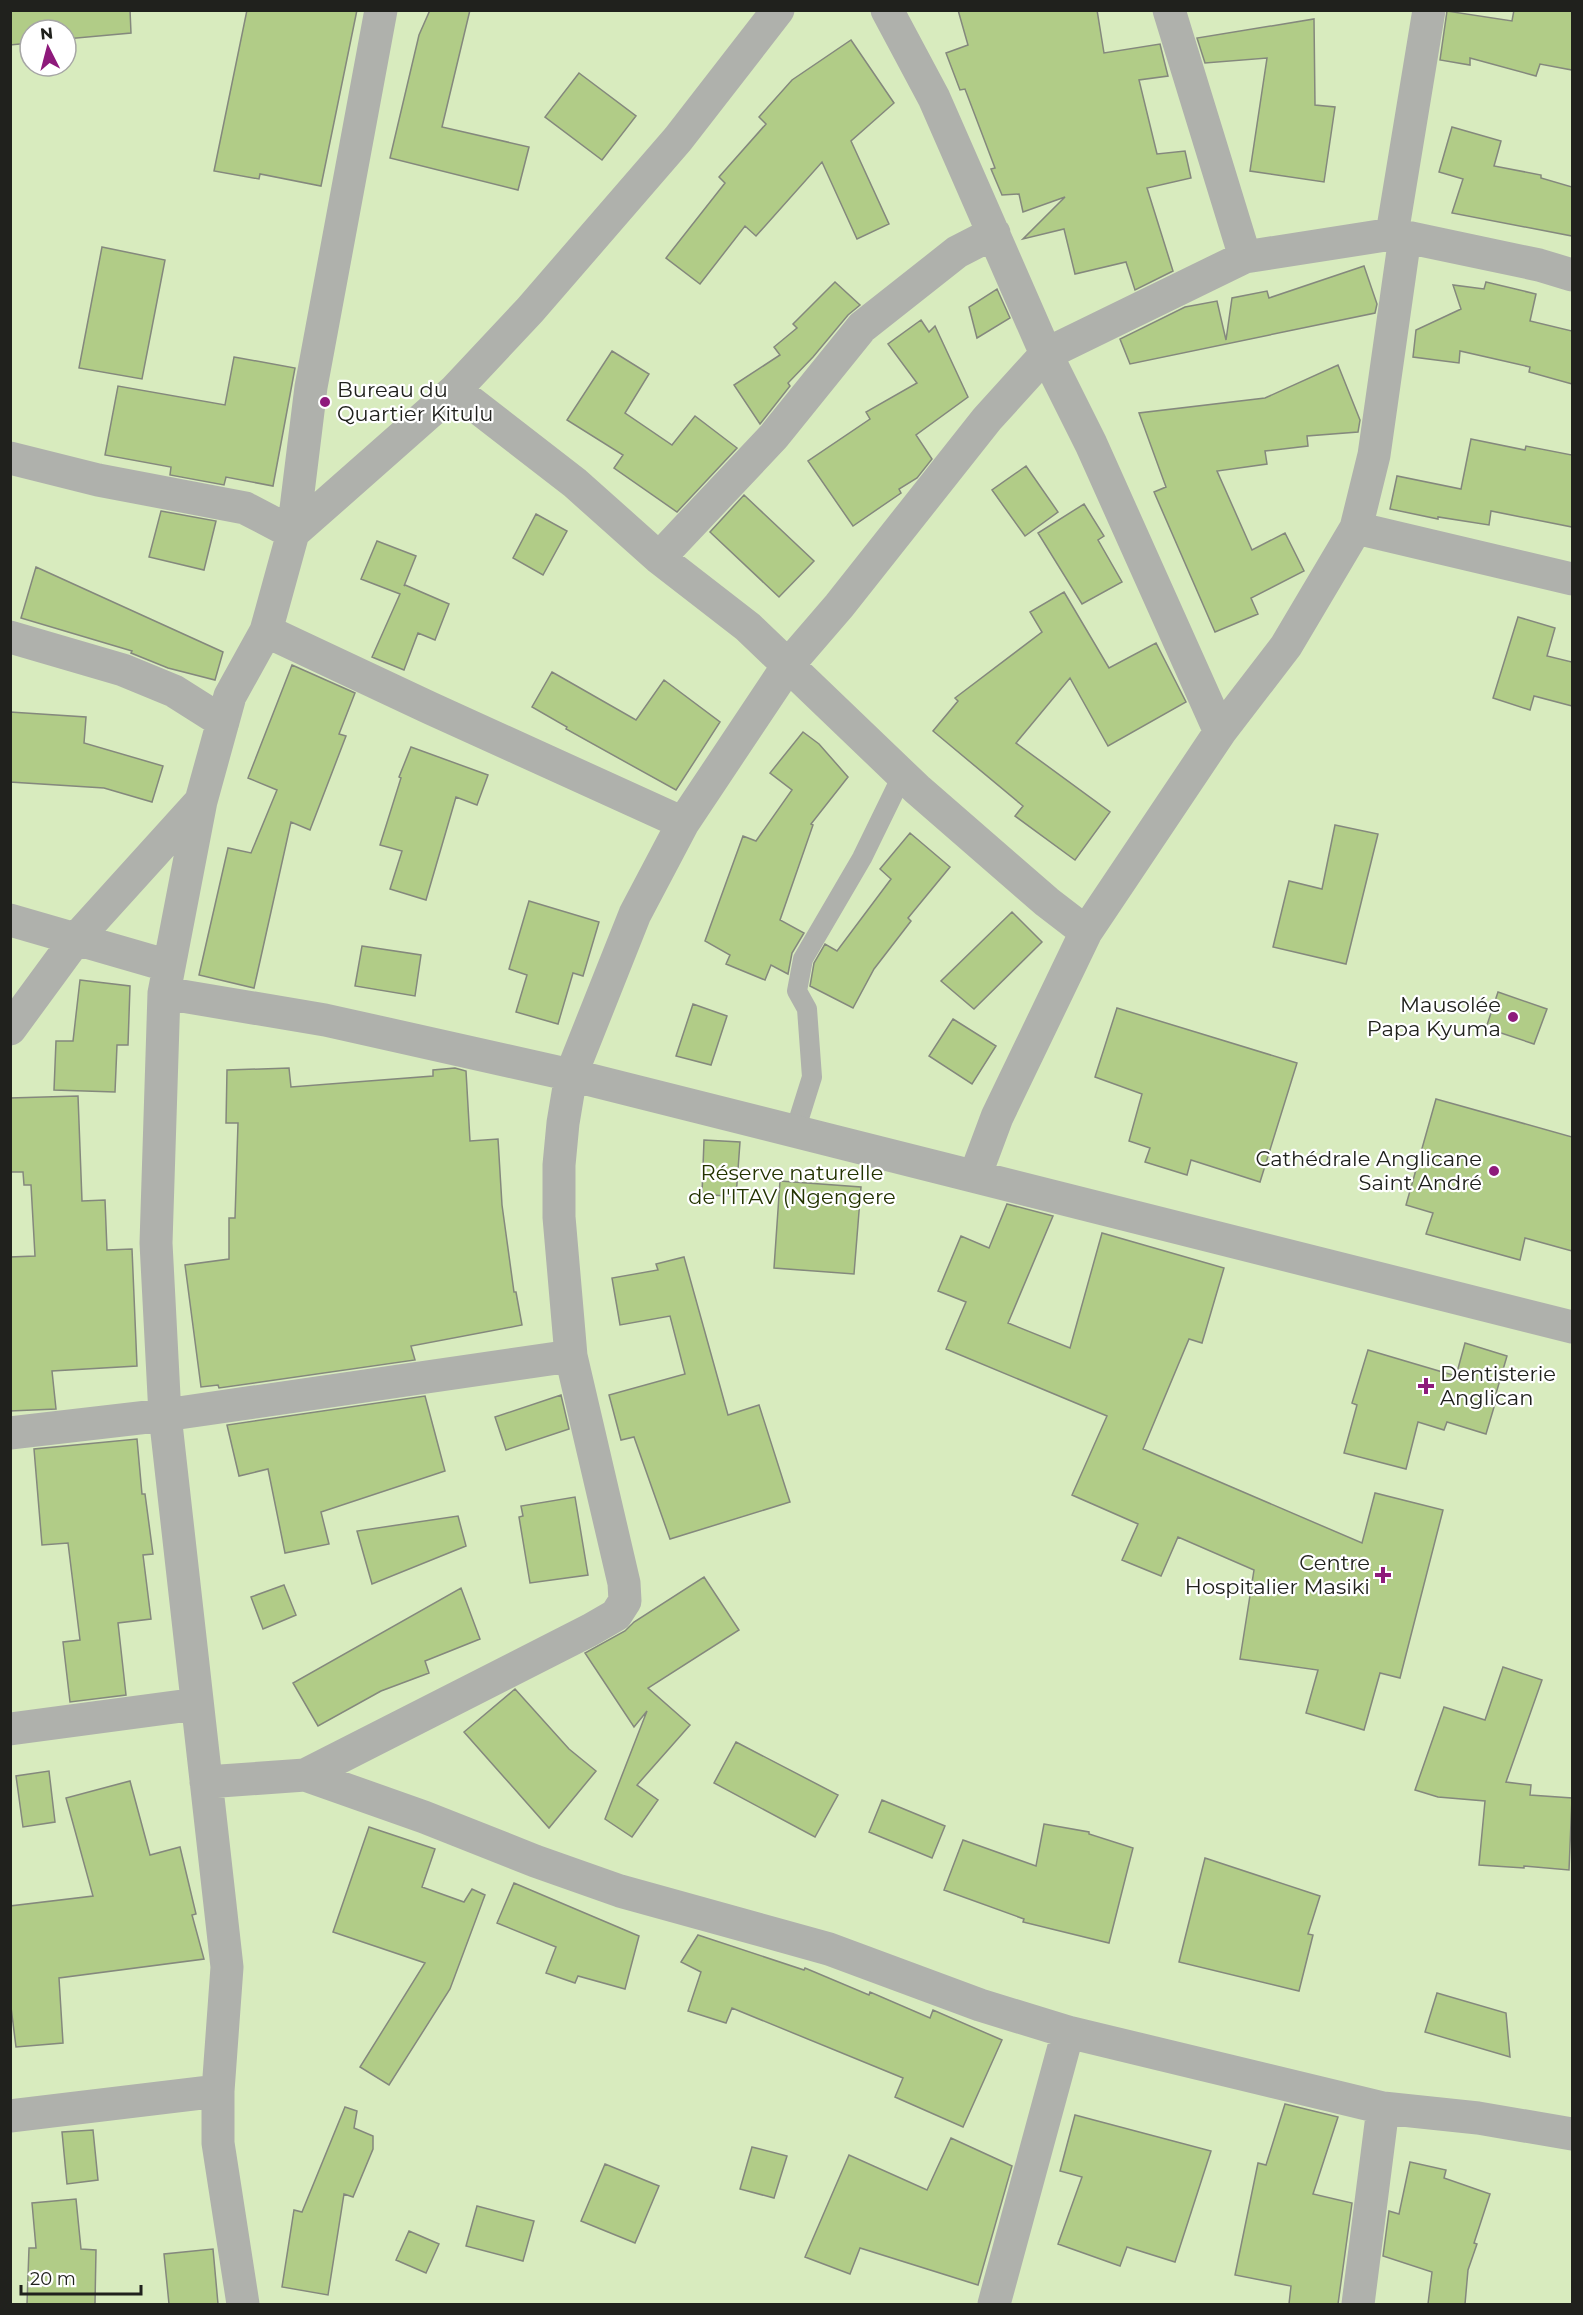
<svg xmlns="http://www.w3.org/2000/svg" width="1583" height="2315" font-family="Montserrat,sans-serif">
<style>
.green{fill:#d8ebbe;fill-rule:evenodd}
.building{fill:#b1cc87;stroke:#84887d;stroke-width:1.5}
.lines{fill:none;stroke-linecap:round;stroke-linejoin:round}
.service{stroke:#afb1ac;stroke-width:20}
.minor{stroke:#afb1ac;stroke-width:33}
.poi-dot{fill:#8e1a7b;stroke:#fff;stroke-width:2}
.labels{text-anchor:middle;stroke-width:4.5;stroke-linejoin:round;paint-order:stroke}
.poi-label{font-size:21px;fill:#20211d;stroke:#fff;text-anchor:end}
.park-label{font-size:21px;fill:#233300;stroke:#fff}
</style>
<rect width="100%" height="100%" fill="#f4f9ed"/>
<path class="green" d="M 11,11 L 1572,11 L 1572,2304 L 11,2304 ZM 30,30 L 66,30 L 66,66 L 30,66 Z"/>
<path class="building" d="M 10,10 L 130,10 L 131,33 L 66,39 L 66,30 L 30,30 L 30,43 L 10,45 Z
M 247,10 L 357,10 L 321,186 L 260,174 L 259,179 L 214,171 Z
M 430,10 L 470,10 L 442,127 L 529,147 L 518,190 L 390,158 L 419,35 Z
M 958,10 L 1097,10 L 1104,53 L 1160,44 L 1168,76 L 1139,80 L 1157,154 L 1185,151 L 1191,178 L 1147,188 L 1173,271 L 1135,290 L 1126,262 L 1075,274 L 1064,229 L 1023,239 L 1065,197 L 1023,212 L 1019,194 L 1002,195 L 991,169 L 995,168 L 965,89 L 960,90 L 946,53 L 968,45 Z
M 1514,10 L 1572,10 L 1572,70 L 1540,64 L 1536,76 L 1470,58 L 1470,65 L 1440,60 L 1447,11 L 1512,21 Z
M 1314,19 L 1315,105 L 1335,107 L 1324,182 L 1250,171 L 1267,58 L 1205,63 L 1197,38 Z
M 851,40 L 894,103 L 851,141 L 889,224 L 857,239 L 822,162 L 756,236 L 745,226 L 700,284 L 666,258 L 725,183 L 719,177 L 766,124 L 759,117 L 792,80 Z
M 579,73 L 636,116 L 602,160 L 545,117 Z
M 1452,127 L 1501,141 L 1494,166 L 1541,175 L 1541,178 L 1572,187 L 1572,236 L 1452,213 L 1463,179 L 1439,172 Z
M 102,247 L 165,260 L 142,379 L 79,368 Z
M 1364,266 L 1377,304 L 1375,313 L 1130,364 L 1120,339 L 1185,307 L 1217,301 L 1226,340 L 1232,298 L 1267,291 L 1269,298 Z
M 835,282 L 860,305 L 848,315 L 813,357 L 788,383 L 790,386 L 760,424 L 734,385 L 780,355 L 774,347 L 797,328 L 793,324 Z
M 1486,282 L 1536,294 L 1530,321 L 1572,331 L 1572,384 L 1529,372 L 1530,367 L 1460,351 L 1459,363 L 1413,357 L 1416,330 L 1461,309 L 1453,285 L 1484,289 Z
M 997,289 L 1010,318 L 977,338 L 969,307 Z
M 921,320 L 929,332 L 935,326 L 968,397 L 916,435 L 932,459 L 917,478 L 899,489 L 901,493 L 853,526 L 808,461 L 870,419 L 866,412 L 917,383 L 888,344 Z
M 612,351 L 649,374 L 625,413 L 672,445 L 695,416 L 737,448 L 677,512 L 614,468 L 623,455 L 567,420 Z
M 234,357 L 295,368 L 273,486 L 226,477 L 224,485 L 170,475 L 171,467 L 105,455 L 118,386 L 225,405 Z
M 1338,365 L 1360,420 L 1358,432 L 1307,436 L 1308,446 L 1265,451 L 1267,464 L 1217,471 L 1252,550 L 1285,533 L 1304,571 L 1251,598 L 1258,614 L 1215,632 L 1154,492 L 1166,487 L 1139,413 L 1265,398 Z
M 1471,439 L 1525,450 L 1526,446 L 1572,455 L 1572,527 L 1491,511 L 1489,525 L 1438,517 L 1438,519 L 1390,509 L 1397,476 L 1461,489 Z
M 1026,466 L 1058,512 L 1025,536 L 992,490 Z
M 744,495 L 814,561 L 779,597 L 710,532 Z
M 1084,504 L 1104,536 L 1098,540 L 1122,582 L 1082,604 L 1038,533 Z
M 161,511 L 216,521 L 204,570 L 149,557 Z
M 536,514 L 567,531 L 543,575 L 513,558 Z
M 377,541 L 416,556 L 404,586 L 405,585 L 449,604 L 435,640 L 418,633 L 404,670 L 372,657 L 400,594 L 361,579 Z
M 36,567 L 223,652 L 215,680 L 168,668 L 131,653 L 132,651 L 21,618 Z
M 1064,592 L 1109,668 L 1156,643 L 1186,702 L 1108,746 L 1070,678 L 1016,743 L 1110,812 L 1075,860 L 1015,816 L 1023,806 L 933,731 L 958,701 L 955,698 L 1042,632 L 1030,612 Z
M 1518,617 L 1555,628 L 1547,656 L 1572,662 L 1572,706 L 1534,696 L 1530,710 L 1493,698 Z
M 292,665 L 355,693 L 339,734 L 346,736 L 310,830 L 291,822 L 254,988 L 199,975 L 228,848 L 251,853 L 277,790 L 248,778 Z
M 552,672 L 636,720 L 664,680 L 720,722 L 676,790 L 566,729 L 567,727 L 532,707 Z
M 10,712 L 86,717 L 84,743 L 163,766 L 152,802 L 104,788 L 10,782 Z
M 803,732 L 819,744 L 848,777 L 811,824 L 813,825 L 780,920 L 804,933 L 792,953 L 788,974 L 771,965 L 765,980 L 726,964 L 730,955 L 705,941 L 743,836 L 756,841 L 792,790 L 770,773 Z
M 411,747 L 488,775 L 477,805 L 456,797 L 426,900 L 390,889 L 402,851 L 380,845 L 401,778 L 399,777 Z
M 1335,825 L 1378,834 L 1346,964 L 1273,947 L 1289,881 L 1322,889 Z
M 910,833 L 950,867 L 908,918 L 911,921 L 874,969 L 853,1008 L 810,986 L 814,963 L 825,944 L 837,951 L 891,879 L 880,869 Z
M 529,901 L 599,922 L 583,976 L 573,973 L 558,1024 L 516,1012 L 527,975 L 509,969 Z
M 1012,912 L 1042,942 L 974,1009 L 941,981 Z
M 362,946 L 421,955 L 415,996 L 355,986 Z
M 80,980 L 130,986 L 128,1045 L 117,1045 L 115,1092 L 54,1090 L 56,1041 L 73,1041 Z
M 1498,992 L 1547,1009 L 1534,1044 L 1486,1028 Z
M 693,1004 L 727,1016 L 711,1065 L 676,1056 Z
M 1117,1008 L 1297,1063 L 1260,1182 L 1191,1160 L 1187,1175 L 1145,1162 L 1150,1148 L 1129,1141 L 1142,1094 L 1095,1077 Z
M 953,1019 L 996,1046 L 972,1084 L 929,1056 Z
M 289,1068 L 291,1087 L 433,1076 L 433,1070 L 455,1068 L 466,1071 L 470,1141 L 498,1139 L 502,1205 L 514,1292 L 516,1292 L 522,1325 L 411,1346 L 415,1360 L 219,1388 L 218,1385 L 201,1387 L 185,1265 L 229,1259 L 229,1218 L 235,1218 L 238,1123 L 226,1123 L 227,1070 Z
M 78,1096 L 82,1201 L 105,1200 L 107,1250 L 132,1249 L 137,1366 L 52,1371 L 56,1409 L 10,1411 L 10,1257 L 35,1256 L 31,1185 L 24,1185 L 23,1172 L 10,1172 L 10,1098 Z
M 1436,1099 L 1572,1137 L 1572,1251 L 1525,1238 L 1520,1260 L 1426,1234 L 1433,1213 L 1406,1205 Z
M 704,1140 L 740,1142 L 736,1197 L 702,1194 Z
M 780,1181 L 861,1187 L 854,1274 L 774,1268 Z
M 1007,1204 L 1053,1216 L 1008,1323 L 1070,1348 L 1102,1233 L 1224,1268 L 1202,1343 L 1189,1339 L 1143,1449 L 1362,1543 L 1375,1493 L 1443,1510 L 1400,1678 L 1380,1673 L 1364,1730 L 1306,1713 L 1318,1670 L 1240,1659 L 1254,1570 L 1178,1537 L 1161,1576 L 1122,1560 L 1138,1524 L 1072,1495 L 1107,1416 L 946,1349 L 966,1302 L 938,1291 L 961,1236 L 989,1248 Z
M 684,1257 L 728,1415 L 759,1405 L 790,1502 L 670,1539 L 634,1437 L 621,1440 L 609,1395 L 685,1374 L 670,1316 L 620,1325 L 612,1278 L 658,1270 L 656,1264 Z
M 1465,1343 L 1507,1356 L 1495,1397 L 1497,1397 L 1486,1434 L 1447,1422 L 1444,1430 L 1418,1422 L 1406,1469 L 1344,1453 L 1357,1405 L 1352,1403 L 1368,1350 L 1456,1376 Z
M 561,1395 L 569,1429 L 506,1450 L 495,1417 Z
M 425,1396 L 445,1471 L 321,1512 L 329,1544 L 285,1553 L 268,1469 L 239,1476 L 227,1425 Z
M 137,1439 L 142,1494 L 145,1494 L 153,1554 L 143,1555 L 151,1619 L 118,1623 L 126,1695 L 70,1702 L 63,1642 L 80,1640 L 68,1543 L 42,1545 L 34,1449 Z
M 575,1497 L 588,1575 L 530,1583 L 519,1517 L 523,1516 L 521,1506 Z
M 458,1516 L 466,1546 L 372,1584 L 357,1531 Z
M 704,1577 L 739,1630 L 648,1688 L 690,1725 L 637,1785 L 658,1800 L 632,1837 L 605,1819 L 647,1711 L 634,1727 L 585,1653 L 625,1631 L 634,1622 Z
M 284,1585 L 296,1615 L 263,1629 L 251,1597 Z
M 461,1588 L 480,1639 L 425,1661 L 429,1673 L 381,1691 L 318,1726 L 293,1683 Z
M 1503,1667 L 1542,1680 L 1506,1782 L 1531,1785 L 1530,1795 L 1572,1798 L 1569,1870 L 1524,1866 L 1524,1868 L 1479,1865 L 1485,1801 L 1438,1797 L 1415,1790 L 1444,1707 L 1485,1720 Z
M 515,1689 L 569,1749 L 596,1771 L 549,1828 L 464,1732 Z
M 736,1742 L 838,1795 L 815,1837 L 714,1783 Z
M 49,1771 L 55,1822 L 23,1827 L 16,1776 Z
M 130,1781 L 150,1855 L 180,1847 L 196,1914 L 192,1915 L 204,1959 L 59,1978 L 63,2043 L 16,2047 L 10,1999 L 10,1906 L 93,1896 L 66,1798 Z
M 882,1800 L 945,1826 L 932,1858 L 869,1832 Z
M 1044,1824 L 1089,1832 L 1089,1834 L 1133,1848 L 1109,1943 L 1023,1922 L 1024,1919 L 944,1890 L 963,1840 L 1036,1866 Z
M 369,1827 L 435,1849 L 422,1887 L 464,1902 L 472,1889 L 485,1895 L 450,1989 L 389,2085 L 360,2067 L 425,1963 L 333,1932 Z
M 1205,1858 L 1320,1896 L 1308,1934 L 1313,1935 L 1299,1991 L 1179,1962 Z
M 514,1883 L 639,1936 L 625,1989 L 578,1976 L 575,1983 L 546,1973 L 556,1947 L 497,1923 Z
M 698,1935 L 804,1970 L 805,1968 L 869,1995 L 870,1992 L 930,2018 L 933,2010 L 1002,2040 L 963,2127 L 895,2097 L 903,2078 L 732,2008 L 726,2023 L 688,2011 L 701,1972 L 681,1962 Z
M 1437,1993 L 1506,2013 L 1510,2057 L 1425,2032 Z
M 1285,2104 L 1338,2117 L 1313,2194 L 1352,2203 L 1338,2304 L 1289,2304 L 1291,2286 L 1235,2275 L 1258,2163 L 1266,2165 Z
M 345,2107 L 357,2111 L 354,2128 L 373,2136 L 373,2149 L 353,2197 L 344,2194 L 328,2295 L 282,2287 L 294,2210 L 302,2212 Z
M 1075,2115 L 1211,2151 L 1175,2262 L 1127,2247 L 1120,2266 L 1058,2244 L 1082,2177 L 1060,2171 Z
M 93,2130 L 98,2180 L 67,2184 L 62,2132 Z
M 951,2138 L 1012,2166 L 978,2285 L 860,2248 L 850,2274 L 805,2257 L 849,2155 L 927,2190 Z
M 752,2147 L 787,2156 L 774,2198 L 740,2189 Z
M 1410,2162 L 1446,2170 L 1444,2178 L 1490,2194 L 1474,2243 L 1477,2244 L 1468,2270 L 1465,2304 L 1428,2304 L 1432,2272 L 1383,2256 L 1389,2211 L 1399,2214 Z
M 605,2164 L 659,2186 L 635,2243 L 581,2221 Z
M 76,2199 L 81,2249 L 96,2250 L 95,2304 L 27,2304 L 29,2248 L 36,2248 L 32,2203 Z
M 477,2206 L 534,2221 L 523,2261 L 466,2246 Z
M 409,2231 L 439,2244 L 426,2273 L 396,2260 Z
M 213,2249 L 218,2304 L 169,2304 L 164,2254 Z"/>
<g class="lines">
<path class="service" d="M 795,1131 L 812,1077 L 807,1009 L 797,991 L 803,959 L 862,858 L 902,776"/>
<path class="minor" d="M 887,10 L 934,98 L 1046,354 L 1091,444 L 1220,732
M 1169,10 L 1245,257
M 1392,234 L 1429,10
M 455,390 L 575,483 L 659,558 L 748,627 L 917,789 L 1047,902 L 1086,932
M 10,458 L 98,480 L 245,508 L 293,533
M 1356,528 L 1572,579
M 293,533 L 455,390 L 530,310 L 678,139 L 778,10
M 659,558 L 774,436 L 862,327 L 957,252 L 994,233
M 266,631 L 430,708 L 683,823
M 10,637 L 123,670 L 174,691 L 223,722
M 10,920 L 169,966
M 164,993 L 325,1020 L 571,1075 L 1572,1327
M 10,1029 L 76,939 L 201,801
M 975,1176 L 997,1117 L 1086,932 L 1220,732 L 1286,646 L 1356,528 L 1374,455 L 1405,237
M 10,1433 L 165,1415 L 571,1356
M 10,1729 L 197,1704
M 305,1775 L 590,1630 L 616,1615 L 625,1601 L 624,1583 L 571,1356 L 559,1217 L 559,1165 L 563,1123 L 571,1075 L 635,914 L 683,823 L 789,664 L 839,606 L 987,419 L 1046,354 L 1245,257 L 1392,234 L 1539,265 L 1572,275
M 206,1782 L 305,1775 L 424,1817 L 535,1861 L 620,1891 L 829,1949 L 980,2005 L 1068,2032 L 1383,2108 L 1478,2118 L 1572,2134
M 10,2116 L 218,2091
M 243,2304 L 218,2143 L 218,2091 L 227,1967 L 165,1415 L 156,1243 L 164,993 L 201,801 L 230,696 L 266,631 L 293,533 L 311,387 L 381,10
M 994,2304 L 1068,2032
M 1358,2304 L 1383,2108"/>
</g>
<g class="poi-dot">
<circle cx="325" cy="402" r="6"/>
<circle cx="1513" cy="1017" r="6"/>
<circle cx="1494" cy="1171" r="6"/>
<path d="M1423 1377h6v6h6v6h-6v6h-6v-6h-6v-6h6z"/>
<path d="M1380 1566h6v6h6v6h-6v6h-6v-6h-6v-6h6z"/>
</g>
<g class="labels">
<g class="poi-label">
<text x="337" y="397" text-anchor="start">Bureau du<tspan x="337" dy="24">Quartier Kitulu</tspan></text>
<text x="1501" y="1012">Mausolée<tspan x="1501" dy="24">Papa Kyuma</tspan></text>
<text x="1482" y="1166">Cathédrale Anglicane<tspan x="1482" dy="24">Saint André</tspan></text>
<text x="1440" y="1381" text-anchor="start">Dentisterie<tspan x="1440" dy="24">Anglican</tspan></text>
<text x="1370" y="1570">Centre<tspan x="1370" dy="24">Hospitalier Masiki</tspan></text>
</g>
<g class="park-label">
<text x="792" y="1180">Réserve naturelle<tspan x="792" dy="24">de l'ITAV (Ngengere</tspan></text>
</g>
</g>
<rect width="1583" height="2315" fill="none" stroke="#20211d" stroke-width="24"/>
<g transform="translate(48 48) rotate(354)"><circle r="28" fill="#ffffff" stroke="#a6a6a5" stroke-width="1.5"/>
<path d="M0-4.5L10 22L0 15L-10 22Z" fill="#8e1a7b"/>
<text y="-9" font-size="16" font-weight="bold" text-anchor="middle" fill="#20211d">N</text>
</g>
<path d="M21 2285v9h120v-9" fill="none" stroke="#20211d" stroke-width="3"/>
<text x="30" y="2285" font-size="18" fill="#20211d" stroke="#ffffff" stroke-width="4.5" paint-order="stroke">20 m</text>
</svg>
